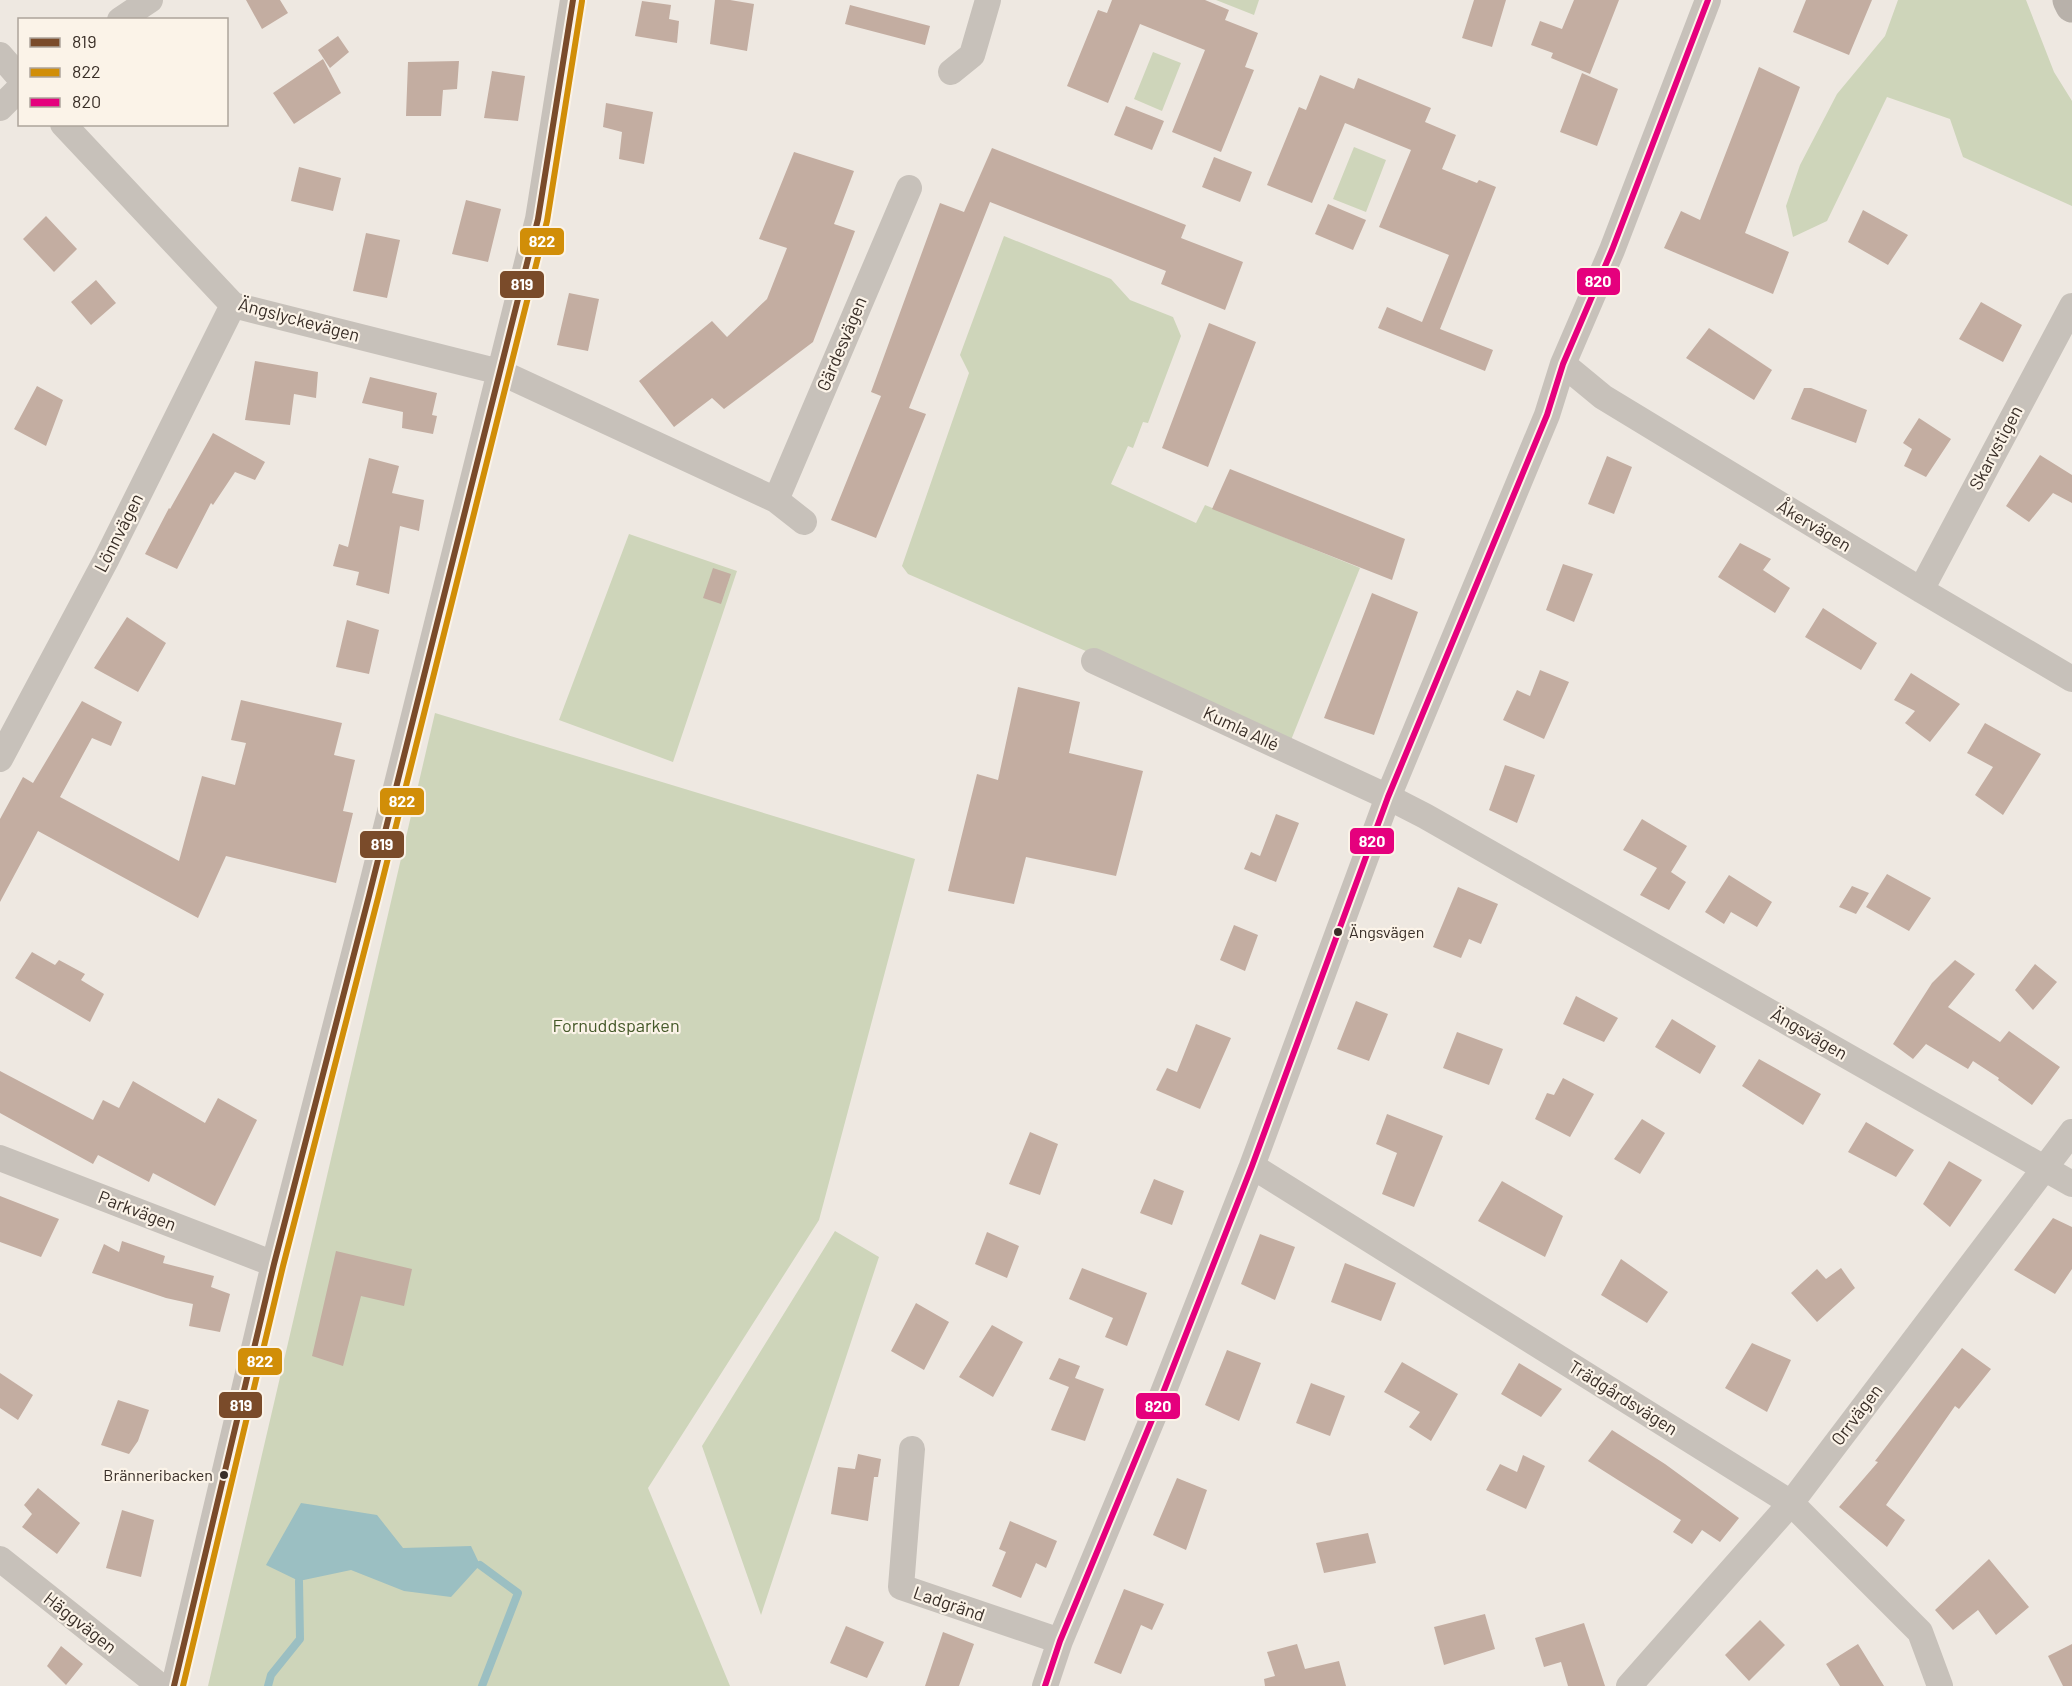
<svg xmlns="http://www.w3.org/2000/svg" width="2072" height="1686" font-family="Barlow,sans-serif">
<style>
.green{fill:#ced5ba}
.water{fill:#9bbfc2}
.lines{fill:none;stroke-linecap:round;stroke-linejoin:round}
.stream{stroke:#9bbfc2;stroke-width:8}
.building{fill:#c3ada1}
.minor{stroke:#c7c1ba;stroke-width:26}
.secondary{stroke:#b8b1aa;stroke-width:33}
.bus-1-casing{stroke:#fbf3e8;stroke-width:10}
.bus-2-casing{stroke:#fbf3e8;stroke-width:10}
.bus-3-casing{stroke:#fbf3e8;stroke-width:10}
.bus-1{stroke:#7a4b2a;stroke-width:6}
.bus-2{stroke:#d18e08;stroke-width:6}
.bus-3{stroke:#e5007d;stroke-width:6}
.bus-dot{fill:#392e27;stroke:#fbf3e8;stroke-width:2}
.labels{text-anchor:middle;stroke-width:4.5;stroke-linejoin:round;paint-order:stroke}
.bus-label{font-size:16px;fill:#392e27;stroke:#fbf3e8;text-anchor:start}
.street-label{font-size:18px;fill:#392e27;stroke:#fbf3e8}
.park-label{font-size:18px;fill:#455929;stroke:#fbf3e8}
.line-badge{stroke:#fbf3e8;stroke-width:2}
.badge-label{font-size:16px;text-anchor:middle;font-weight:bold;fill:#fff}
</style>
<rect width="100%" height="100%" fill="#eee8e1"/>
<path class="green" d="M 1216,0 L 1259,0 L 1254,15 Z
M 1898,0 L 2026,0 L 2054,72 L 2072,101 L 2072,206 L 1963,157 L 1950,119 L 1887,97 L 1827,221 L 1793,237 L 1786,206 L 1800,165 L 1837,94 L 1885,36 Z
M 1153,52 L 1181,63 L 1162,111 L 1134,99 Z
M 1354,147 L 1386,160 L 1366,212 L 1333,199 Z
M 1004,236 L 1111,279 L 1130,300 L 1173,317 L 1181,336 L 1148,423 L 1143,422 L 1133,448 L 1128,446 L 1111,484 L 1196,523 L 1205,505 L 1360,568 L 1291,740 L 908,574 L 902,566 L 969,373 L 960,355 Z
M 629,534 L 737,571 L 673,762 L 559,720 Z
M 435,713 L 915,859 L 819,1220 L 648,1488 L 730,1686 L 208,1686 Z
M 835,1231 L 879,1257 L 761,1615 L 702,1446 Z"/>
<path class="water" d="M 301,1503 L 377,1515 L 403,1548 L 471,1546 L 480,1565 L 451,1597 L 404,1591 L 351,1570 L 299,1581 L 266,1565 Z"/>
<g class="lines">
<path class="stream" d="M 480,1565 L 518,1593 L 482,1686
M 268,1686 L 271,1675 L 300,1639 L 299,1581"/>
</g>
<path class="building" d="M 246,0 L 280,0 L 288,13 L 262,29 Z
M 715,0 L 730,0 L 754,4 L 747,51 L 710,44 Z
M 1112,0 L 1205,0 L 1229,10 L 1225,20 L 1258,33 L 1245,67 L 1254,70 L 1221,152 L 1172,132 L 1205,50 L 1140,24 L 1108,103 L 1067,86 L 1098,10 L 1107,13 Z
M 1474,0 L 1506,0 L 1492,47 L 1462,38 Z
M 1574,0 L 1619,0 L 1590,74 L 1551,58 L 1553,53 L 1531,45 L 1540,21 L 1562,29 Z
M 1806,0 L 1872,0 L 1849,55 L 1793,32 Z
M 642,1 L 671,5 L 669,19 L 679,21 L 677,43 L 635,36 Z
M 850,5 L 930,26 L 925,45 L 845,24 Z
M 338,36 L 349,52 L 330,68 L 318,50 Z
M 323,59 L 341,93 L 294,124 L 273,93 Z
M 459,61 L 457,89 L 443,90 L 441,116 L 406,116 L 408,62 Z
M 1759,67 L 1800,87 L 1745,233 L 1789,252 L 1773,294 L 1664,248 L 1681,211 L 1700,220 Z
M 492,71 L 525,76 L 518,121 L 484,118 Z
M 1582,73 L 1618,89 L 1597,146 L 1560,132 Z
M 1320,75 L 1354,89 L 1358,78 L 1431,108 L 1425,122 L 1456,135 L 1442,169 L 1477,183 L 1479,180 L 1496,187 L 1440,329 L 1493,350 L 1485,371 L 1378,328 L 1387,307 L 1422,322 L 1449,255 L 1379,227 L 1411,150 L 1345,123 L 1312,203 L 1267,185 L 1299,107 L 1306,110 Z
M 606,103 L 653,112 L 644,164 L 619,159 L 622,132 L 603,127 Z
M 1126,106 L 1164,121 L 1152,150 L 1114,135 Z
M 992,148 L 1186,225 L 1181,238 L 1243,262 L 1225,310 L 1161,284 L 1166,271 L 990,202 L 909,408 L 926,414 L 876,538 L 831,520 L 881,396 L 871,392 L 940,203 L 964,212 Z
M 794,152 L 854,171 L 834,224 L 855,231 L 813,342 L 724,409 L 712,398 L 674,427 L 639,381 L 712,321 L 727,337 L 767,299 L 787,248 L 759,239 Z
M 1214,157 L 1252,172 L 1240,202 L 1202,187 Z
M 299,167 L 341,178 L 333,211 L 291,201 Z
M 466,200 L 501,209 L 488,262 L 452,254 Z
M 1328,204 L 1366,220 L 1353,250 L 1315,234 Z
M 1863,210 L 1908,235 L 1888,265 L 1848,242 Z
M 46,216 L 77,249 L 54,272 L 23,239 Z
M 366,233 L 400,240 L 387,298 L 353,291 Z
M 96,280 L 116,303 L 91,325 L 71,302 Z
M 569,293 L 599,299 L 588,351 L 557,345 Z
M 1981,302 L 2022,325 L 2003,362 L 1959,339 Z
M 1209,323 L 1256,342 L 1208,467 L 1162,448 Z
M 1709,328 L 1772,370 L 1754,400 L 1686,358 Z
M 255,361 L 318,372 L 316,398 L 294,394 L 290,425 L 245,420 Z
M 370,377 L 437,393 L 432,415 L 437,416 L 433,434 L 402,428 L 403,412 L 362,403 Z
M 37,386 L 63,400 L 46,446 L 14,429 Z
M 1804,388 L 1811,388 L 1867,410 L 1856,443 L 1791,419 Z
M 1919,418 L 1951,439 L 1926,477 L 1904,466 L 1912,449 L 1903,443 Z
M 213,433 L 265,462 L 255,480 L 235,472 L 213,505 L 211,503 L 177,569 L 145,554 L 169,508 L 170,509 Z
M 2040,455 L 2072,475 L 2072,503 L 2053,493 L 2029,522 L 2006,506 Z
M 1607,456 L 1632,467 L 1614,514 L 1588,504 Z
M 369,458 L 399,466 L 392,493 L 424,500 L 419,531 L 400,526 L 389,594 L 356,585 L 359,572 L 333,566 L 339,544 L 348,547 Z
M 1230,469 L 1405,539 L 1392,580 L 1212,509 Z
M 1740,543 L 1771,559 L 1763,570 L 1790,588 L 1775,613 L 1718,577 Z
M 1563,564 L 1593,574 L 1574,622 L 1546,610 Z
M 713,568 L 731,574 L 721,604 L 703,598 Z
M 1372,593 L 1418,612 L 1374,735 L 1324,718 Z
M 1823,608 L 1877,643 L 1861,670 L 1805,637 Z
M 127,617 L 166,643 L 138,692 L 94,668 Z
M 347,620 L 379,630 L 369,674 L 336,667 Z
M 1540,670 L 1569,682 L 1544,739 L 1503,720 L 1517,690 L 1530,696 Z
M 1911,673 L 1960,704 L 1930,742 L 1905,723 L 1915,711 L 1894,700 Z
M 1018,687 L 1080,702 L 1069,753 L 1143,771 L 1116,876 L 1026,857 L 1014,904 L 948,891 L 977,774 L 998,780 Z
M 241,700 L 342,723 L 334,755 L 355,760 L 343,811 L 353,813 L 336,883 L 226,856 L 198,918 L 38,831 L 0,902 L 0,819 L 23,777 L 33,783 L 82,701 L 122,722 L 111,746 L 92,738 L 60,797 L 179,861 L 202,776 L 235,785 L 246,743 L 231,740 Z
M 1985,723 L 2041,754 L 2003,815 L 1975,795 L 1993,767 L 1967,753 Z
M 1505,765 L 1535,775 L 1517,823 L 1489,810 Z
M 1276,814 L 1299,823 L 1276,882 L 1244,869 L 1251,852 L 1260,856 Z
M 1642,819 L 1687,846 L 1671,872 L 1686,882 L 1669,910 L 1640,895 L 1657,868 L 1623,850 Z
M 1887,874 L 1931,898 L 1909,931 L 1866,907 Z
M 1729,875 L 1772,902 L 1757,927 L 1731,912 L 1724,924 L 1705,912 Z
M 1852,886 L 1869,893 L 1856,914 L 1839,907 Z
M 1458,887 L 1498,904 L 1481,944 L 1469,939 L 1461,958 L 1433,947 Z
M 1234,925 L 1258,935 L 1245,971 L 1220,960 Z
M 32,952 L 55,965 L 59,960 L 85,974 L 81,980 L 104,994 L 90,1022 L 15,978 Z
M 1955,960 L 1975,974 L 1948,1007 L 2000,1042 L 2009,1031 L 2060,1067 L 2032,1105 L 1998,1080 L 1999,1078 L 1973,1061 L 1968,1069 L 1926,1044 L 1913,1059 L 1893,1044 L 1932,983 Z
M 2035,964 L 2057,982 L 2033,1010 L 2015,990 Z
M 1576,996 L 1618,1018 L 1604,1042 L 1563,1024 Z
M 1356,1001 L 1388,1014 L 1369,1061 L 1337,1049 Z
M 1672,1019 L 1716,1046 L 1700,1074 L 1655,1047 Z
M 1196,1024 L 1231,1038 L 1200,1109 L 1156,1090 L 1167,1068 L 1177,1072 Z
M 1457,1032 L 1503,1049 L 1489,1085 L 1443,1068 Z
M 1759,1059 L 1821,1094 L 1803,1125 L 1742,1086 Z
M 0,1071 L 93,1120 L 103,1100 L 119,1108 L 133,1081 L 205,1123 L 218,1098 L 257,1120 L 215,1206 L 153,1173 L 149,1182 L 98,1155 L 93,1164 L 0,1113 Z
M 1563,1078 L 1594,1094 L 1570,1137 L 1535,1119 L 1547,1093 L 1554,1095 Z
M 1387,1114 L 1443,1136 L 1414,1207 L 1382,1194 L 1397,1153 L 1376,1144 Z
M 1642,1119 L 1665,1133 L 1640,1174 L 1614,1159 Z
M 1866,1122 L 1914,1150 L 1896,1177 L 1848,1152 Z
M 1030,1132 L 1058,1144 L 1040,1195 L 1009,1184 Z
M 1949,1161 L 1982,1180 L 1950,1227 L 1923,1204 Z
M 1154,1179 L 1184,1191 L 1172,1225 L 1140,1213 Z
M 1502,1181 L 1563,1216 L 1545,1257 L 1478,1221 Z
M 0,1196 L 59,1219 L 41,1257 L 0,1242 Z
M 2053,1218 L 2072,1227 L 2072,1269 L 2055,1294 L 2014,1270 Z
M 987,1232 L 1019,1246 L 1007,1278 L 975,1264 Z
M 1260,1234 L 1295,1247 L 1275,1300 L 1241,1284 Z
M 122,1241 L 165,1256 L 163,1263 L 214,1276 L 211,1287 L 230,1294 L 220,1332 L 189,1326 L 193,1304 L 166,1298 L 92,1273 L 104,1244 L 119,1252 Z
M 336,1251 L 412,1269 L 404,1306 L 361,1296 L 343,1366 L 312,1356 Z
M 1621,1259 L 1668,1292 L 1647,1323 L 1601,1295 Z
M 1345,1263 L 1396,1283 L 1381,1321 L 1331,1302 Z
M 1082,1268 L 1147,1293 L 1127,1346 L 1105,1337 L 1113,1318 L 1069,1299 Z
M 1841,1268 L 1855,1288 L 1817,1322 L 1791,1293 L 1817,1269 L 1826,1279 Z
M 916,1303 L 949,1322 L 924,1370 L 891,1351 Z
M 992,1325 L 1023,1342 L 993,1397 L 959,1377 Z
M 1752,1343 L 1791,1360 L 1767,1412 L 1725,1388 Z
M 1962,1348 L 1991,1369 L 1959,1409 L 1955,1406 L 1886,1505 L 1905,1520 L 1887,1547 L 1839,1507 L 1878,1462 L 1875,1461 Z
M 1227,1350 L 1261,1363 L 1239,1421 L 1205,1405 Z
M 1059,1358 L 1080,1366 L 1075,1378 L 1104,1389 L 1085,1441 L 1051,1430 L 1069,1387 L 1049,1379 Z
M 1402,1362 L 1458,1394 L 1431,1441 L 1409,1427 L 1420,1412 L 1384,1392 Z
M 1519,1363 L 1562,1389 L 1541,1417 L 1501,1394 Z
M 0,1373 L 33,1395 L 18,1420 L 0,1408 Z
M 1311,1383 L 1345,1396 L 1330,1436 L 1296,1423 Z
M 118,1400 L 149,1410 L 138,1441 L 129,1454 L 101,1445 Z
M 1612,1430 L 1665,1464 L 1739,1518 L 1720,1542 L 1702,1530 L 1692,1544 L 1673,1532 L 1681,1520 L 1588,1461 Z
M 858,1454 L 881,1459 L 878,1477 L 874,1477 L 868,1521 L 831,1514 L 838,1467 L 855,1469 Z
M 1523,1455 L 1545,1466 L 1526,1509 L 1486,1490 L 1500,1464 L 1517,1472 Z
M 1177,1478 L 1207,1490 L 1186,1550 L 1153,1535 Z
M 38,1488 L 80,1523 L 57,1554 L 22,1527 L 32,1514 L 24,1505 Z
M 122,1510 L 154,1520 L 141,1577 L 106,1568 Z
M 1010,1521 L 1057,1541 L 1046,1568 L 1036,1563 L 1021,1598 L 992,1586 L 1006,1552 L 999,1549 Z
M 1368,1533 L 1376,1563 L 1324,1573 L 1316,1543 Z
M 1989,1559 L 2029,1607 L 1996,1635 L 1978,1610 L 1953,1630 L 1935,1610 Z
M 1124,1589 L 1164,1604 L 1152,1630 L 1141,1625 L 1121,1674 L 1094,1663 Z
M 1485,1614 L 1495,1649 L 1444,1665 L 1434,1627 Z
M 1760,1620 L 1785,1645 L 1749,1681 L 1725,1655 Z
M 1584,1623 L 1605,1686 L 1568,1686 L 1561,1662 L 1544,1667 L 1535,1638 Z
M 846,1626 L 884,1642 L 867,1678 L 830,1663 Z
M 943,1632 L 974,1644 L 959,1686 L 925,1686 Z
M 1297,1644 L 1305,1669 L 1339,1661 L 1346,1686 L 1265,1686 L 1264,1679 L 1275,1676 L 1267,1652 Z
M 1858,1644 L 1884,1686 L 1840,1686 L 1826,1664 Z
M 2072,1644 L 2072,1686 L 2063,1686 L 2048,1656 Z
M 61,1646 L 83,1664 L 66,1685 L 47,1666 Z"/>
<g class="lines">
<path class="minor" d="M 120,20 L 150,0
M 0,55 L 20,78
M 951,72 L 972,55 L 988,0
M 0,108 L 20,88
M 63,124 L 233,305 L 500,372 L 776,500 L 804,522
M 1563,364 L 1603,397 L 1921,590 L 2072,679
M 776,500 L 909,188
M 1921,590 L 2072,306
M 1094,661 L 1388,797 L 1425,816 L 2072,1184
M 0,759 L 106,560 L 233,305
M 0,1158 L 274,1264
M 1252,1166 L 1791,1503 L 1920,1632 L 1940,1686
M 912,1449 L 901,1587 L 1060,1641
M 0,1559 L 160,1686
M 174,1686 L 274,1264 L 369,896 L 538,219 L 573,0
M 1045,1686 L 1060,1641 L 1159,1403 L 1252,1166 L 1388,797 L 1547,415 L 1563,364 L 1612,250 L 1708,0
M 1629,1686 L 1791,1503 L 2072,1132"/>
<path class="secondary" d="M 2069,0 L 2072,6"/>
<defs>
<path id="bus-1" d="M 174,1686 L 274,1264 L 369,896 L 538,219 L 573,0"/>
<path id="bus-2" d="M 183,1686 L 283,1266 L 378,898 L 547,221 L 582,1"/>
<path id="bus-3" d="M 1045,1686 L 1060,1641 L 1159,1403 L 1252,1166 L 1388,797 L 1547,415 L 1563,364 L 1612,250 L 1708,0"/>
</defs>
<use href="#bus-1" class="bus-1-casing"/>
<use href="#bus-2" class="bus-2-casing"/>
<use href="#bus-3" class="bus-3-casing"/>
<use href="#bus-1" class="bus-1"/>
<use href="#bus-2" class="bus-2"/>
<use href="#bus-3" class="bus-3"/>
</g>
<g class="bus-dot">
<circle cx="1338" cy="932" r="5"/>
<circle cx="224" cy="1475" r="5"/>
</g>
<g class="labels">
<g class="bus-label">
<text x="1349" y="938">Ängsvägen</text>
<text x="213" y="1481" text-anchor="end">Bränneribacken</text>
</g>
<g class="street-label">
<text transform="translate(299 320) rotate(15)" y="6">Ängslyckevägen</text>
<text transform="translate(842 344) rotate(-67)" y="6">Gärdesvägen</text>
<text transform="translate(1996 448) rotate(-62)" y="6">Skarvstigen</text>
<text transform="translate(1814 526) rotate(31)" y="6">Åkervägen</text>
<text transform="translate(119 533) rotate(-63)" y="6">Lönnvägen</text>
<text transform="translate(1241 729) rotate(25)" y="6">Kumla Allé</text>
<text transform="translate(1809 1034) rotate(30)" y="6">Ängsvägen</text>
<text transform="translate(137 1211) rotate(21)" y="6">Parkvägen</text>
<text transform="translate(1623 1398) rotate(32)" y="6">Trädgårdsvägen</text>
<text transform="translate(1857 1415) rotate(-53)" y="6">Orrvägen</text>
<text transform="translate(949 1604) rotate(19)" y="6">Ladgränd</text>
<text transform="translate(80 1623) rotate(38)" y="6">Häggvägen</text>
</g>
<g class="park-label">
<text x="616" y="1032">Fornuddsparken</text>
</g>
</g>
<g class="line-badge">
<rect x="519" y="227" width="46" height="29" rx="6" fill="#d18e08"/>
<rect x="1576" y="267" width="45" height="29" rx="6" fill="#e5007d"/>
<rect x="499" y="270" width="46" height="29" rx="6" fill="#7a4b2a"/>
<rect x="379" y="787" width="46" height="29" rx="6" fill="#d18e08"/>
<rect x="1349" y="827" width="46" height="28" rx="6" fill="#e5007d"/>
<rect x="359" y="830" width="46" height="29" rx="6" fill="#7a4b2a"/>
<rect x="237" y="1347" width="46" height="29" rx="6" fill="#d18e08"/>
<rect x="218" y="1391" width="45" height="28" rx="6" fill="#7a4b2a"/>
<rect x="1135" y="1392" width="46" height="28" rx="6" fill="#e5007d"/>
</g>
<g class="badge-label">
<text x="542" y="247">822</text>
<text x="1598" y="287">820</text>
<text x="522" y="290">819</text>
<text x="402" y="807">822</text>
<text x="1372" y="847">820</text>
<text x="382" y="850">819</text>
<text x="260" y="1367">822</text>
<text x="241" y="1411">819</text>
<text x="1158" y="1412">820</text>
</g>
<rect x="18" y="18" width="210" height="108" fill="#fbf3e8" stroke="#ada49b" stroke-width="1.5"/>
<rect x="30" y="38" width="30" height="9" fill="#7a4b2a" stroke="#ada49b" stroke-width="1.5"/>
<text x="72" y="48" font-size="18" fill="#392e27">819</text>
<rect x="30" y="68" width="30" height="9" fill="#d18e08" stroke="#ada49b" stroke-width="1.5"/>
<text x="72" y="78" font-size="18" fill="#392e27">822</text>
<rect x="30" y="98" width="30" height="9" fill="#e5007d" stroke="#ada49b" stroke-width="1.5"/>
<text x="72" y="108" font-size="18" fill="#392e27">820</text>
</svg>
